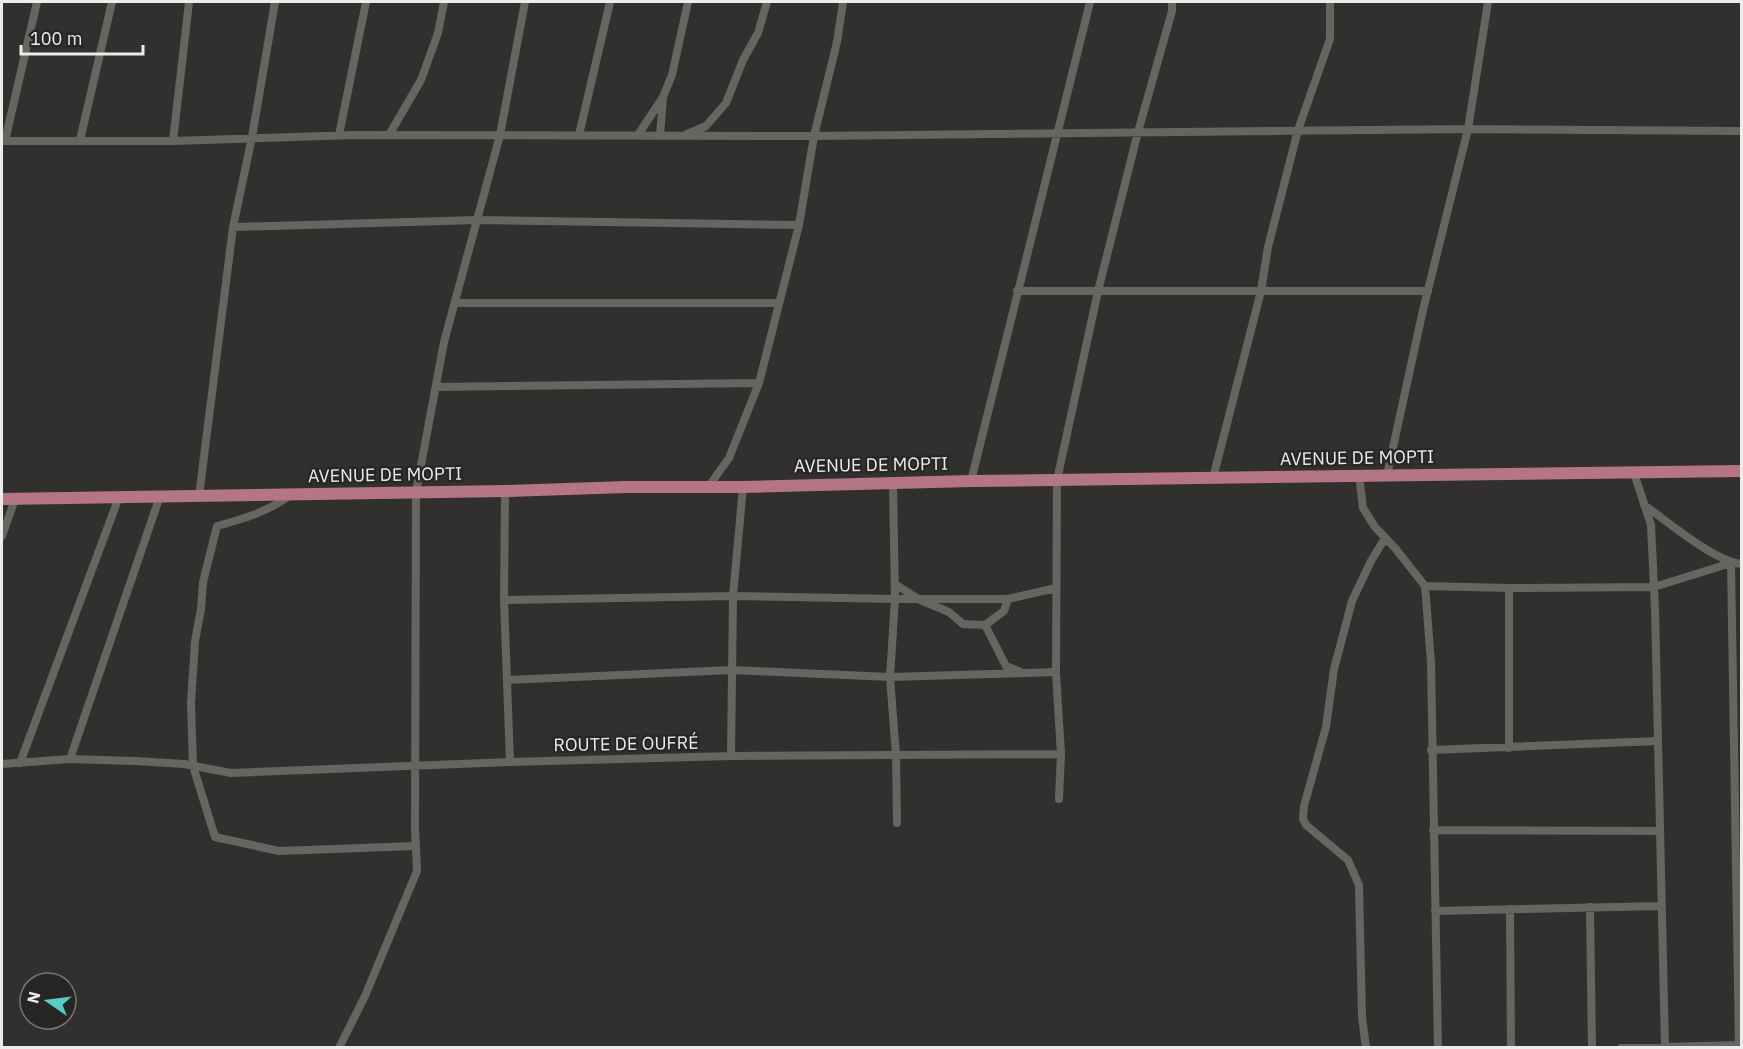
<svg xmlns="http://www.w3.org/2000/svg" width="1743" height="1049" font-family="'IBM Plex Sans',sans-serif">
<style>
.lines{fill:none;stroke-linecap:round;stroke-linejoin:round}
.street{stroke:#676562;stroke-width:8}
.primary{stroke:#b47685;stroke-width:12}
.labels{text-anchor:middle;stroke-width:4.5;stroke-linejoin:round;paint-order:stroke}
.street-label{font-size:18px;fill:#edeceb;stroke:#282624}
</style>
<rect width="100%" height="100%" fill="#31302e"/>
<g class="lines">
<path class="street" d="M 687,134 L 706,126 L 726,103 L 743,60 L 758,33 L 767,2
M 339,135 L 366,2
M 389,135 L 421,80 L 438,33 L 444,2
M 579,135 L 610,2
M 638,135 L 663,97 L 672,75 L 688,2
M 660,135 L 663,99
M 80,140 L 112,2
M 2,141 L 173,141 L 353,135 L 814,136 L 1468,129 L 1742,131
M 5,141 L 37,2
M 173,141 L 189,2
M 233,227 L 477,220 L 799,225
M 1017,291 L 1428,291
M 455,303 L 779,303
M 436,387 L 759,383
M 1634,473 L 1651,525 L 1655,609 L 1665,1048
M 1359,475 L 1363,508 L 1375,527 L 1395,548 L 1425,586 L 1431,662 L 1438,1048
M 1387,475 L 1423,310 L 1468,129 L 1488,2
M 1213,478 L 1261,291 L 1268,247 L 1298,130 L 1330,39 L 1330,2
M 971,481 L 1090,2
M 893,482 L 895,599 L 890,677 L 896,755 L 897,823
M 709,486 L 729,458 L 759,383 L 799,225 L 814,136 L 837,42 L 843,2
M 505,491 L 504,600 L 510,762
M 291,495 C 266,512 247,518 217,526 L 203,582 L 201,609 L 195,641 L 191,703 L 193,766 L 215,837 L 279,851 L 416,846
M 199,496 L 233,227 L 252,137 L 275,2
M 1644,505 C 1667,521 1715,562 1742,564
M 2,536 L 15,499
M 895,584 L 920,600 L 949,612 L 963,624 L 985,625 L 1006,666 L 1021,672
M 1425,586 L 1509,588 L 1654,587 L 1731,563 L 1739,1048
M 1509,588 L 1509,748
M 504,600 L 733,596 L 895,599 L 1008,599 L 1056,588
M 985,625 L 1004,611 L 1008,599
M 507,680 L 732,670 L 890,677 L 1056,672
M 1431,750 L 1658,741
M 731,756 L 733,596 L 743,487
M 70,759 L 160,496
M 20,763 L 119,497
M 2,764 L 70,759 L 136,761 L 184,764 L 231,773 L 510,762 L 731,756 L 1061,754
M 1059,799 L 1061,754 L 1056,672 L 1057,480 L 1098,291 L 1138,132 L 1172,11 L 1172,2
M 1433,830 L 1660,831
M 1590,907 L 1592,1048
M 1510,909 L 1511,1048
M 1435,911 L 1661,906
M 339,1048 L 365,996 L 417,871 L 415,828 L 416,492 L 444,342 L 500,135 L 525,2
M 1366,1048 L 1362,1017 L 1359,885 L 1348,860 L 1306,825 L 1303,819 L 1304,806 L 1326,727 L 1334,669 L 1352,601 L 1371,561 L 1385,538
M 1621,1048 L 1742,1045"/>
<path class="primary" d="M 2,499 L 505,491 L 626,487 L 743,487 L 971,481 L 1742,471"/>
</g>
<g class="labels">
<g class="street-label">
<text transform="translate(1357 458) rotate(-1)" y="6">AVENUE DE MOPTI</text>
<text transform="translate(871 465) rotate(-1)" y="6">AVENUE DE MOPTI</text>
<text transform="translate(385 475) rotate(-1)" y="6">AVENUE DE MOPTI</text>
<text transform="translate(626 744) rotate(-1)" y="6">ROUTE DE OUFRÉ</text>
</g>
</g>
<rect width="1743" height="1049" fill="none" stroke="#edeceb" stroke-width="6"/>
<g transform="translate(48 1001) rotate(284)"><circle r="28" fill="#282624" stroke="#777574" stroke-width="1.5"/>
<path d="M0-4.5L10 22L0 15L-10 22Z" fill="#57cec1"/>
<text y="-9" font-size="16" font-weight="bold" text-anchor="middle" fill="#edeceb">N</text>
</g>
<path d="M21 45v9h122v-9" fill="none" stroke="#edeceb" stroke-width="3"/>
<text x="30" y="45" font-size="18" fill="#edeceb" stroke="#282624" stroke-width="4.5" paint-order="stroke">100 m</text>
</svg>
